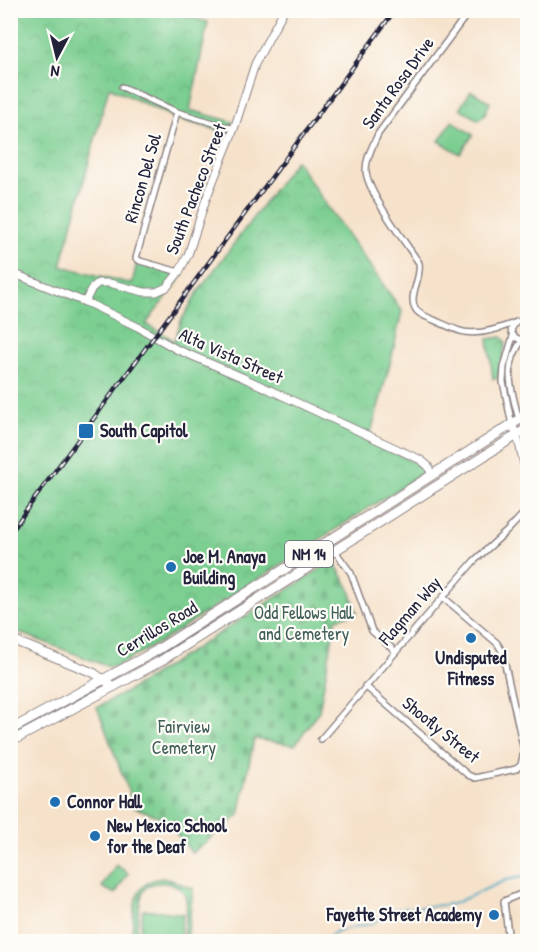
<svg xmlns="http://www.w3.org/2000/svg" width="538" height="952" font-family="'Patrick Hand',sans-serif">
<style>
.cemetery{fill:url(#cemetery-stones);stroke:#4e7866;stroke-width:1.5}
.park{fill:url(#park-crowns);stroke:#4e7866;stroke-width:1.5}
.pitch{fill:#7bce91;stroke:#4e7866;stroke-width:1.5}
.lines{fill:none;stroke-linecap:round;stroke-linejoin:round}
.stream{stroke:#45a7c4;stroke-width:2}
.minor-casing{stroke:#8c8283;stroke-width:8}
.tertiary-casing{stroke:#8c8283;stroke-width:9}
.secondary-casing{stroke:#8c8283;stroke-width:10}
.primary-casing{stroke:#8c8283;stroke-width:11}
.minor{stroke:#fff;stroke-width:5}
.tertiary{stroke:#fff;stroke-width:7}
.secondary{stroke:#fff;stroke-width:8}
.primary{stroke:#fff;stroke-width:9}
.rail-casing{stroke:#22223b;stroke-width:4.5}
.rail{stroke:#fdfcf7;stroke-width:2;stroke-dasharray:7;stroke-linecap:butt}
.poi-dot{fill:#1f6fb2;stroke:#fdfcf7;stroke-width:2}
.labels{text-anchor:middle;stroke-width:4.5;stroke-linejoin:round;paint-order:stroke}
.shield{fill:#fdfcf7;stroke:#646373;stroke-width:1.5}
.shield-label{font-size:16px;font-weight:bold;fill:#22223b}
.street-label{font-size:18px;fill:#22223b;stroke:#fdfcf7}
.poi-label{font-size:18px;font-weight:bold;fill:#22223b;stroke:#fdfcf7;text-anchor:start}
.park-label{font-size:18px;fill:#415e59;stroke:#fdfcf7}
</style>
<defs>
<pattern id="cemetery-stones" width="16" height="16" patternUnits="userSpaceOnUse" patternTransform="scale(1.5)"><rect width="16" height="16" fill="#7bce91"/><path d="M2 7V4a2 2 0 0 1 4 0v3zM10 15v-3a2 2 0 0 1 4 0v3z" fill="#6ab17e"/></pattern>
<pattern id="park-crowns" width="20" height="18" patternUnits="userSpaceOnUse" patternTransform="scale(1.5)"><rect width="20" height="18" fill="#7bce91"/><path d="M2 6a3 3 0 1 1 6 0M12 15a3 3 0 1 1 6 0" fill="none" stroke="#6ab17e"/></pattern>
</defs>
<rect width="100%" height="100%" fill="#fdfcf7"/>
<filter id="ink" filterUnits="userSpaceOnUse"><feTurbulence type="fractalNoise" baseFrequency=".0167" numOctaves="2"/><feDisplacementMap in="SourceGraphic" scale="12" xChannelSelector="R" yChannelSelector="G"/><feConvolveMatrix kernelMatrix="1 2 1 2 8 2 1 2 1" color-interpolation-filters="sRGB"/></filter>
<filter id="wash" filterUnits="userSpaceOnUse"><feTurbulence type="fractalNoise" baseFrequency=".008" numOctaves="4" result="noise"/><feDisplacementMap in="SourceGraphic" scale="24" xChannelSelector="R" yChannelSelector="G"/><feGaussianBlur stdDeviation="1.35" result="paint"/><feColorMatrix in="noise" values="0 0 0 0 0 0 0 0 0 0 0 0 0 0 0 0 0 1.4 0 .05"/><feComposite in="paint" operator="in"/></filter>
<g filter="url(#wash)">
<rect width="100%" height="100%" fill="#f6e2cb"/>
<path class="cemetery" d="M 333,561 L 349,587 L 357,613 L 336,619 L 319,711 L 295,745 L 254,739 L 239,815 L 192,853 L 165,819 L 126,804 L 130,795 L 97,707 L 128,691 Z"/>
<path class="park" d="M 11,10 L 165,10 L 208,22 L 190,110 L 233,122 L 229,133 L 177,119 L 109,87 L 61,266 L 132,284 L 137,262 L 183,275 L 146,324 L 175,341 L 181,321 L 198,292 L 296,160 L 327,206 L 402,311 L 392,356 L 369,440 L 421,466 L 422,467 L 420,475 L 160,642 L 117,666 L 109,667 L 10,629 Z
M 471,91 L 490,102 L 484,116 L 478,120 L 460,108 Z
M 502,337 L 506,342 L 498,378 L 493,379 L 488,339 Z"/>
<path class="pitch" d="M 452,121 L 473,135 L 460,154 L 439,141 Z
M 116,865 L 128,873 L 115,894 L 102,887 Z
M 162,878 C 175,879 183,887 193,888 L 187,941 L 182,941 C 185,920 197,886 166,883 C 158,882 149,883 144,890 C 138,900 137,929 136,941 L 131,941 C 135,915 129,882 162,878 Z
M 143,909 L 183,914 L 179,941 L 139,941 Z"/>
<g class="lines">
<path class="stream" d="M 324,942 L 337,931 L 373,923 L 389,910 L 453,904 L 506,880 L 528,876"/>
</g>
</g>
<g filter="url(#ink)">
<g class="lines">
<defs>
<path id="minor" d="M 470,10 L 378,134 C 373,146 366,157 366,170 C 366,191 406,243 419,263 C 422,277 408,296 415,308 C 418,315 428,317 434,320 C 443,324 451,328 460,331 C 476,336 499,329 514,323
M 122,87 L 177,112 L 234,129
M 177,112 L 136,258 L 140,261 L 179,272
M 527,324 L 525,314 L 528,284
M 528,325 L 522,321 L 516,322 L 511,330 C 513,339 521,342 528,336
M 519,420 C 511,388 502,367 523,339
M 512,425 L 503,382 L 504,367 L 513,336
M 321,546 L 335,551 L 351,573 L 372,631 L 395,651
M 365,686 L 468,775 L 475,778 L 516,769 L 521,765 L 524,751 L 502,651 L 497,643 L 443,597
M 321,739 L 474,561 L 507,531 L 528,509
M 509,942 L 504,901 L 528,891"/>
<path id="tertiary" d="M 10,272 L 90,304 L 138,327 L 176,349 L 244,378 L 421,460 L 428,466 L 432,476
M 85,302 L 92,288 L 98,283 L 109,283 L 144,292 L 156,292 L 167,287 L 179,272 L 188,255 L 206,199 L 234,129 L 255,64 L 284,10
M 512,425 L 517,435 L 528,481"/>
<path id="secondary" d="M 10,639 L 94,673 L 114,687"/>
<path id="primary" d="M 10,730 L 154,652 L 528,414
M 10,742 L 159,662 L 528,428"/>
</defs>
<use href="#minor" class="minor-casing"/>
<use href="#tertiary" class="tertiary-casing"/>
<use href="#secondary" class="secondary-casing"/>
<use href="#primary" class="primary-casing"/>
<use href="#minor" class="minor"/>
<use href="#tertiary" class="tertiary"/>
<use href="#secondary" class="secondary"/>
<use href="#primary" class="primary"/>
<defs>
<path id="rail" d="M 10,534 L 27,509 L 395,10"/>
</defs>
<use href="#rail" class="rail-casing"/>
<use href="#rail" class="rail"/>
</g>
</g>
<g class="poi-dot">
<rect x="78" y="423" width="16" height="16" rx="3"/>
<circle cx="171" cy="567" r="6"/>
<circle cx="471" cy="638" r="6"/>
<circle cx="55" cy="802" r="6"/>
<circle cx="95" cy="836" r="6"/>
<circle cx="494" cy="915" r="6"/>
</g>
<g class="labels">
<rect class="shield" x="285" y="541" width="48" height="26" rx="4.5"/>
<g class="shield-label">
<text x="309" y="560">NM 14</text>
</g>
<g class="street-label">
<text transform="translate(398 83) rotate(-54)" y="6">Santa Rosa Drive</text>
<text transform="translate(143 178) rotate(-74)" y="6">Rincon Del Sol</text>
<text transform="translate(196 189) rotate(-69)" y="6">South Pacheco Street</text>
<text transform="translate(231 356) rotate(24)" y="6">Alta Vista Street</text>
<text transform="translate(410 611) rotate(-49)" y="6">Flagman Way</text>
<text transform="translate(157 629) rotate(-31)" y="6">Cerrillos Road</text>
<text transform="translate(441 730) rotate(39)" y="6">Shoofly Street</text>
</g>
<g class="poi-label">
<text x="100" y="437">South Capitol</text>
<text x="183" y="563">Joe M. Anaya<tspan x="183" dy="21">Building</tspan></text>
<text x="471" y="664" text-anchor="middle">Undisputed<tspan x="471" dy="21">Fitness</tspan></text>
<text x="67" y="808">Connor Hall</text>
<text x="107" y="832">New Mexico School<tspan x="107" dy="21">for the Deaf</tspan></text>
<text x="482" y="921" text-anchor="end">Fayette Street Academy</text>
</g>
<g class="park-label">
<text x="304" y="619">Odd Fellows Hall<tspan x="304" dy="21">and Cemetery</tspan></text>
<text x="184" y="733">Fairview<tspan x="184" dy="21">Cemetery</tspan></text>
</g>
</g>
<rect width="538" height="952" fill="none" stroke="#fdfcf7" stroke-width="36"/>
<g transform="translate(57 57) rotate(187)" stroke="#fdfcf7" stroke-width="4.5" paint-order="stroke">
<path d="M0-4.5L10 22L0 15L-10 22Z" fill="#22223b"/>
<text y="-9" font-size="16" font-weight="bold" text-anchor="middle" fill="#22223b">N</text>
</g>
</svg>
